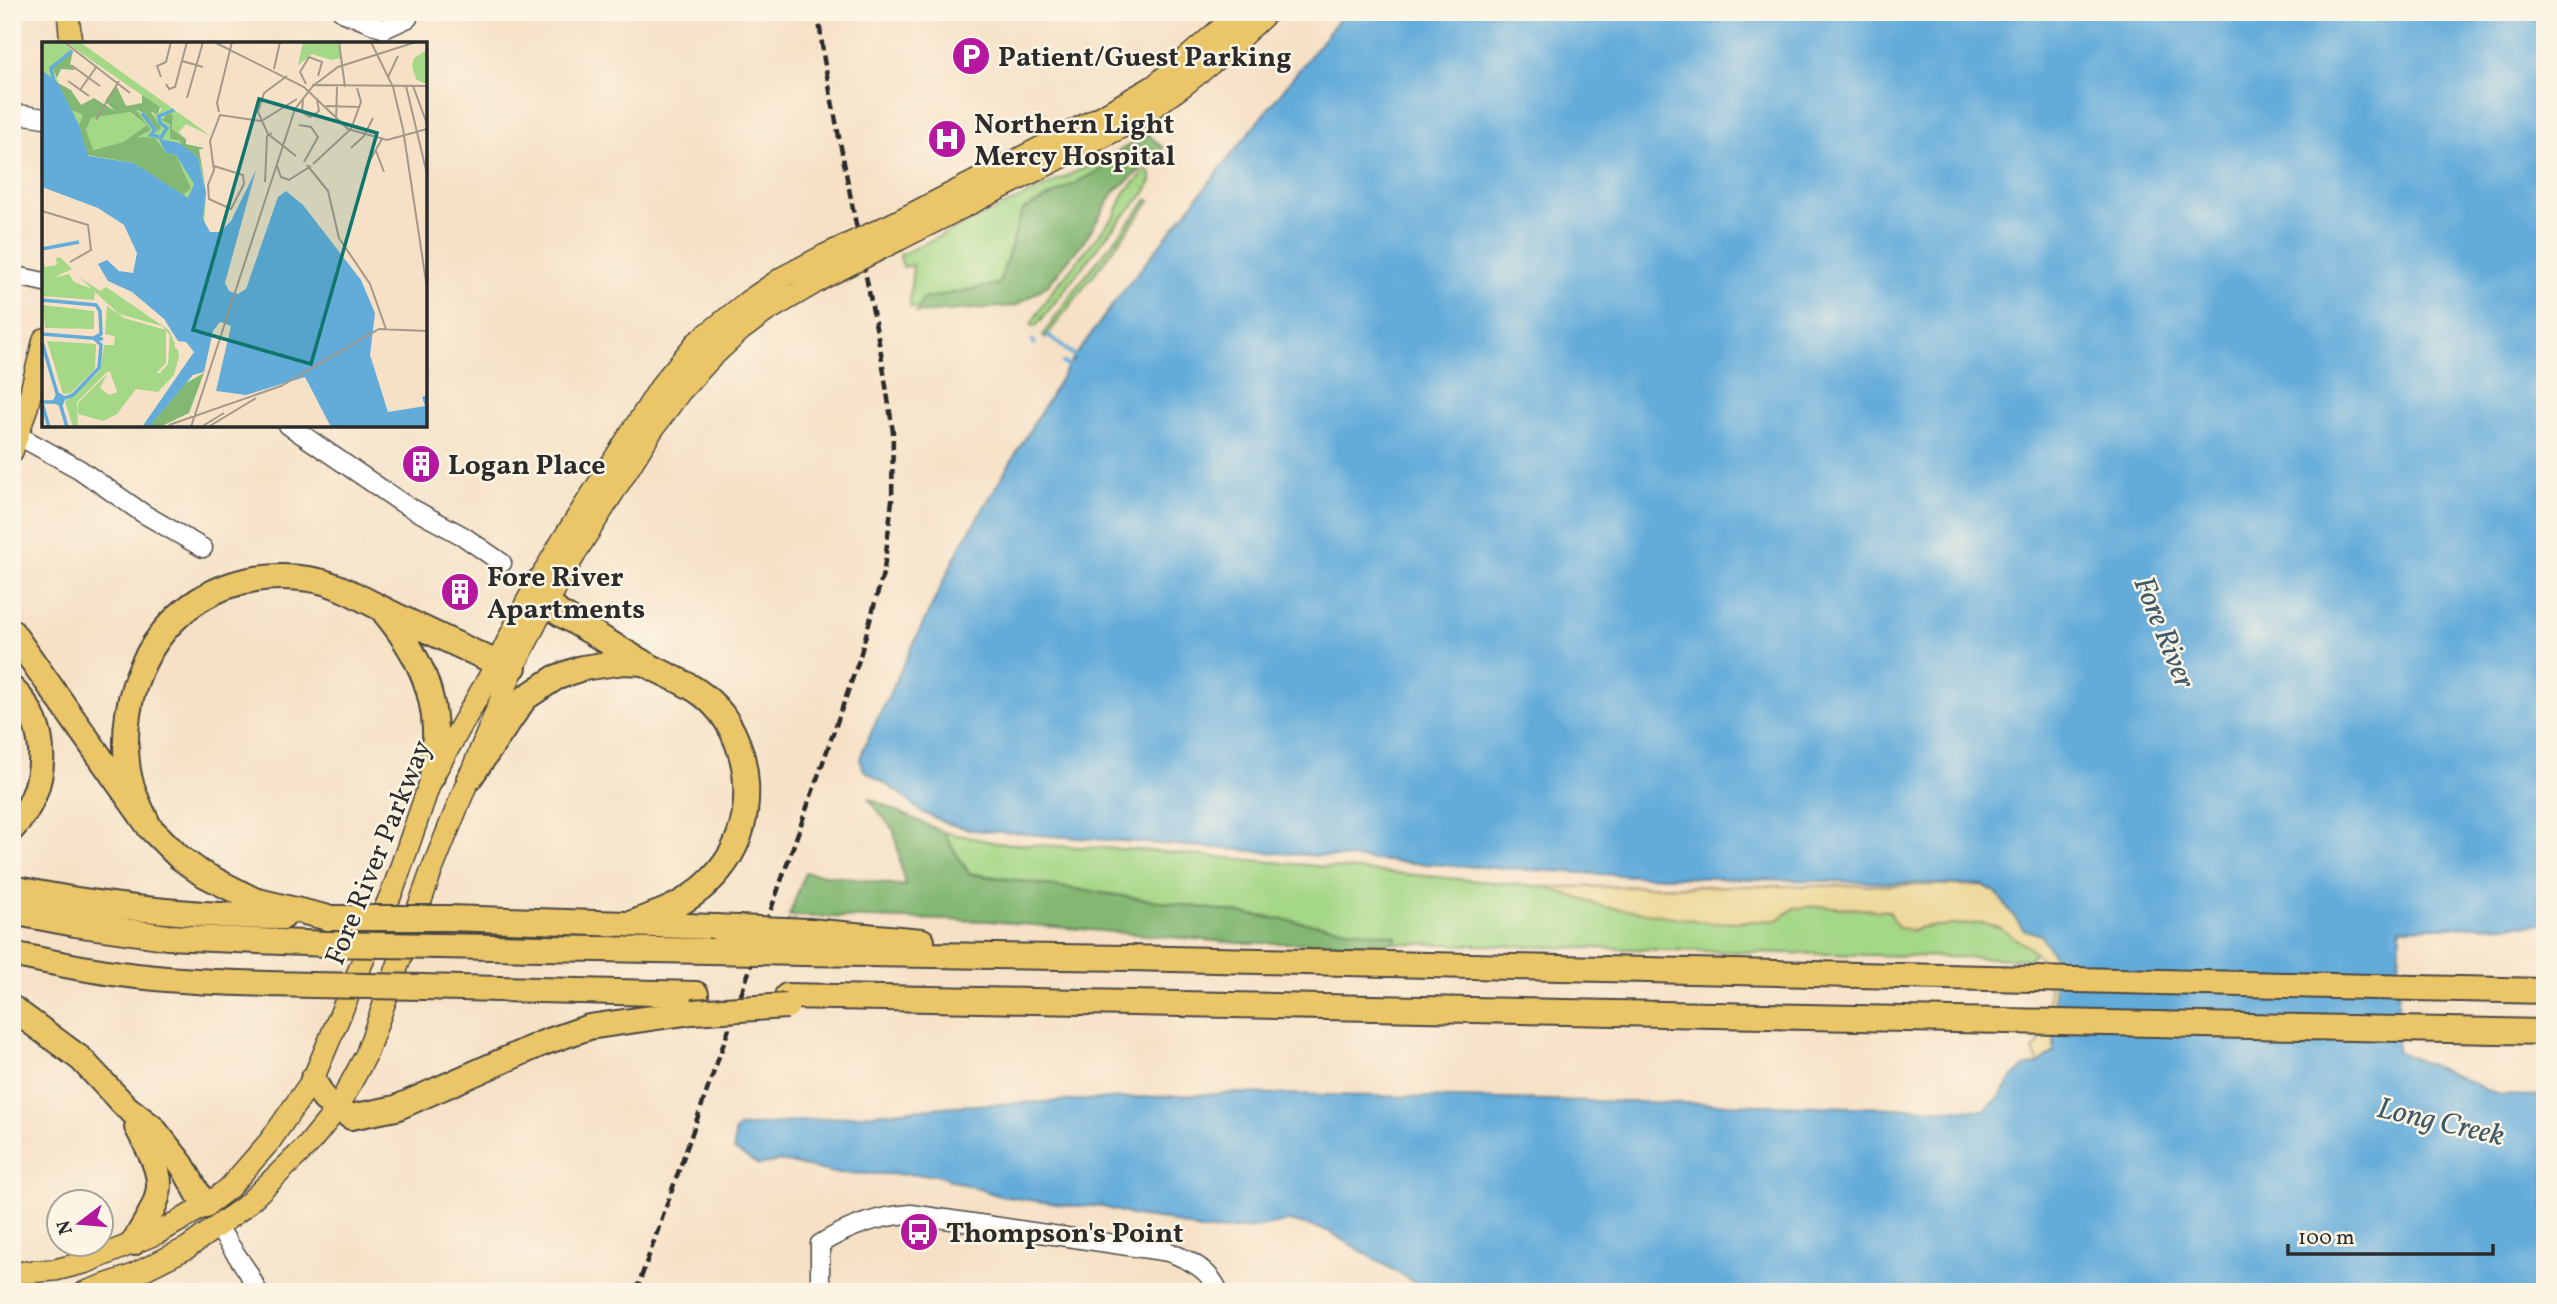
<svg xmlns="http://www.w3.org/2000/svg" width="2557" height="1304" font-family="Vollkorn,serif">
<style>
.green{fill:#a4d786;stroke:#688158;stroke-width:2}
.forest{fill:#83b873;stroke:#57724f;stroke-width:2}
.sand{fill:#eeda9e;stroke:#8c8264;stroke-width:2}
.water{fill:#63acda;stroke:#476c82;stroke-width:2}
.lines{fill:none;stroke-linecap:round;stroke-linejoin:round}
.stream{stroke:#63acda;stroke-width:4.5}
.minor-casing{stroke:#494642;stroke-width:21}
.major-casing{stroke:#494642;stroke-width:24}
.highway-casing{stroke:#494642;stroke-width:28}
.minor{stroke:#fff;stroke-width:18}
.major{stroke:#ebc669;stroke-width:21}
.highway{stroke:#ebc669;stroke-width:24}
.rail{stroke:#2b2b2b;stroke-width:4.5;stroke-dasharray:10 5;stroke-linecap:butt}
.major-bridge-casing{stroke:#494642;stroke-width:24;stroke-linecap:butt}
.highway-bridge-casing{stroke:#494642;stroke-width:28;stroke-linecap:butt}
.major-bridge{stroke:#ebc669;stroke-width:21}
.highway-bridge{stroke:#ebc669;stroke-width:24}
.labels{text-anchor:middle;stroke-width:5;stroke-linejoin:round;paint-order:stroke}
.poi-label{font-size:28px;font-weight:bold;fill:#2b2b2b;stroke:#fcf5e5;text-anchor:start}
.street-label{font-size:28px;fill:#2b2b2b;stroke:#fcf5e5}
.water-label{font-size:30px;font-style:italic;fill:#3f5868;stroke:#fcf5e5}
.inset-river{fill:none;stroke:#63acda;stroke-width:3.5}
.inset-road{fill:none;stroke:#a59888;stroke-width:2}
.view{fill:#0f766e;fill-opacity:0.15;stroke:#0f766e;stroke-width:3.5}
.inset-edge{fill:none;stroke:#2b2b2b;stroke-width:3.5}
</style>
<rect width="100%" height="100%" fill="#fcf5e5"/>
<filter id="ink" filterUnits="userSpaceOnUse"><feTurbulence type="fractalNoise" baseFrequency=".0143" numOctaves="2"/><feDisplacementMap in="SourceGraphic" scale="14" xChannelSelector="R" yChannelSelector="G"/><feConvolveMatrix kernelMatrix="1 2 1 2 8 2 1 2 1" color-interpolation-filters="sRGB"/></filter>
<filter id="wash" filterUnits="userSpaceOnUse"><feTurbulence type="fractalNoise" baseFrequency=".00686" numOctaves="4" result="noise"/><feDisplacementMap in="SourceGraphic" scale="28" xChannelSelector="R" yChannelSelector="G"/><feGaussianBlur stdDeviation="1.57" result="paint"/><feColorMatrix in="noise" values="0 0 0 0 0 0 0 0 0 0 0 0 0 0 0 0 0 1.4 0 .05"/><feComposite in="paint" operator="in"/></filter>
<g filter="url(#wash)">
<rect width="100%" height="100%" fill="#f6e1c6"/>
<path class="green" d="M 1116,153 L 1102,169 L 1022,211 L 999,284 L 923,299 L 919,308 L 911,308 L 910,298 L 913,265 L 903,267 L 900,255 Z
M 1147,170 L 1151,173 L 1151,181 L 1145,193 L 1112,229 L 1037,325 L 1034,327 L 1031,324 L 1050,294 L 1115,215 L 1125,192 Z
M 1148,199 L 1150,201 L 1045,338 L 1043,335 L 1079,284 Z
M 943,832 L 997,843 L 1140,850 L 1546,887 L 1601,906 L 1756,920 L 1778,920 L 1794,908 L 1818,906 L 1876,910 L 1889,911 L 1913,931 L 1921,927 L 1983,923 L 1999,927 L 2035,952 L 2029,959 L 1396,943 L 1395,936 L 969,873 Z"/>
<path class="forest" d="M 1148,134 L 1163,148 L 1154,159 L 1115,191 L 1087,237 L 1048,285 L 1015,306 L 916,313 L 923,299 L 999,284 L 1022,211 L 1102,169 L 1116,153 Z
M 868,798 L 943,832 L 969,874 L 1396,936 L 1396,943 L 1239,943 L 989,921 L 789,916 L 805,872 L 905,886 L 894,831 Z"/>
<path class="sand" d="M 1983,885 L 1996,892 L 2023,929 L 2041,935 L 2054,956 L 2054,1052 L 2039,1064 L 2033,1051 L 2044,1034 L 2048,1017 L 2049,983 L 2046,968 L 2035,952 L 1999,927 L 1983,923 L 1921,927 L 1913,931 L 1898,927 L 1889,911 L 1818,906 L 1794,908 L 1778,920 L 1713,923 L 1601,906 L 1546,887 Z"/>
<path class="water" d="M 1345,12 L 2545,12 L 2545,924 L 2400,928 L 2397,1051 L 2500,1095 L 2545,1096 L 2545,1292 L 1430,1292 L 1328,1231 L 1290,1221 L 1255,1228 L 1203,1231 L 1167,1220 L 1135,1216 L 1100,1206 L 1073,1206 L 1000,1196 L 936,1175 L 834,1173 L 781,1161 L 759,1165 L 734,1150 L 735,1131 L 740,1127 L 953,1106 L 1238,1093 L 1985,1110 L 1999,1097 L 2012,1078 L 2024,1067 L 2039,1064 L 2054,1052 L 2054,956 L 2041,935 L 2023,929 L 1996,892 L 1983,885 L 1637,876 L 1428,864 L 973,830 L 949,824 L 921,812 L 901,794 L 864,770 L 860,760 L 864,747 L 959,549 L 1070,363 L 1116,300 Z"/>
<g class="lines">
<path class="stream" d="M 1048,335 L 1075,356
M 1033,341 L 1034,344
M 1063,363 L 1068,366"/>
</g>
</g>
<g filter="url(#ink)">
<g class="lines">
<defs>
<path id="minor" d="M 342,12 L 384,29 L 408,18
M 12,113 L 44,118
M 12,275 L 44,282
M 288,425 L 402,503 L 463,536 L 502,563
M 17,435 L 79,469 L 144,514 L 203,548
M 217,1226 L 248,1272 L 258,1292
M 820,1292 L 820,1244 C 849,1226 877,1216 911,1214 L 1169,1252 C 1191,1261 1209,1269 1219,1292"/>
<path id="major" d="M 68,12 L 71,44
M 894,223 L 1098,118 L 1154,86 L 1240,12
M 898,240 L 1134,121 L 1183,86 L 1224,53 L 1268,12
M 12,452 L 27,407 L 44,339
M 12,1273 L 55,1270 L 87,1262 L 158,1233 L 205,1206 L 229,1188 L 270,1141 L 313,1079 L 394,887 L 432,777 L 497,663 L 526,603 L 562,541 L 663,383 L 696,343 L 747,302 L 785,276 L 823,256
M 85,1292 L 131,1276 L 187,1248 L 244,1207 L 308,1145 L 337,1109 L 366,1055 L 431,872 L 514,667 L 539,617 L 578,549 L 653,429 L 680,392 L 712,357 L 741,330 L 764,313 L 827,276"/>
<path id="highway" d="M 539,581 L 548,602 L 559,613 C 587,629 614,646 642,662 C 666,676 695,684 715,706 C 734,726 745,757 746,784 C 749,839 723,880 675,906 C 661,913 645,918 630,924
M 385,613 C 427,664 443,711 432,777
M 12,632 L 150,828 L 179,857 L 201,873 L 254,900 L 329,918
M 12,689 C 53,726 49,791 12,829
M 469,779 L 525,698 L 555,678 L 582,668 L 624,662 L 643,663
M 150,828 C 140,808 129,786 127,763 C 116,653 194,562 309,579 C 338,583 361,599 387,611 C 423,629 460,646 497,663 L 514,667
M 12,888 C 102,907 191,916 283,917
M 12,912 L 75,924 L 167,937 L 327,944
M 448,918 L 715,927
M 809,931 L 922,941
M 438,946 L 708,951
M 803,953 L 1128,958 L 2545,991
M 12,954 C 60,964 107,974 156,978 C 207,983 260,984 312,985
M 423,987 L 696,994
M 787,996 L 2545,1032
M 12,1008 L 81,1059 L 126,1107 L 153,1128 L 182,1165 L 205,1206
M 313,1079 L 324,1099 L 351,1117 L 396,1108 L 543,1043 L 589,1027 L 692,1012
M 133,1243 C 167,1189 167,1183 137,1127"/>
</defs>
<use href="#minor" class="minor-casing"/>
<use href="#major" class="major-casing"/>
<use href="#highway" class="highway-casing"/>
<use href="#minor" class="minor"/>
<use href="#major" class="major"/>
<use href="#highway" class="highway"/>
<path class="rail" d="M 636,1292 L 859,660 L 884,570 L 892,500 L 893,432 L 881,353 L 824,60 L 818,12"/>
<defs>
<path id="major-bridge" d="M 823,256 L 894,223
M 827,276 L 898,240"/>
<path id="highway-bridge" d="M 329,918 L 448,918
M 715,927 L 809,931
M 327,944 L 438,946
M 708,951 L 803,953
M 312,985 L 423,987
M 692,1012 L 787,1006"/>
</defs>
<use href="#major-bridge" class="major-bridge-casing"/>
<use href="#highway-bridge" class="highway-bridge-casing"/>
<use href="#major-bridge" class="major-bridge"/>
<use href="#highway-bridge" class="highway-bridge"/>
</g>
</g>
<defs>
<symbol id="parking-disc" viewBox="-11 -11 22 22"><circle r="9.5" fill="#b5179e" stroke="#fcf5e5"/><path d="M-3.5-5.5H1a3.5 3.5 0 0 1 0 7H-1V5.5H-3.5ZM-1-3.4V-.6H.8a1.4 1.4 0 0 0 0-2.8Z" fill="#fff"/></symbol>
<symbol id="hospital-disc" viewBox="-11 -11 22 22"><circle r="9.5" fill="#b5179e" stroke="#fcf5e5"/><path d="M-5-5h3v3.5h4V-5h3V5h-3V1.5h-4V5h-3Z" fill="#fff"/></symbol>
<symbol id="building-disc" viewBox="-11 -11 22 22"><circle r="9.5" fill="#b5179e" stroke="#fcf5e5"/><path d="M-4-6H4V6H1V3H-1V6H-4ZM-2.5-4.3h1.7v1.8h-1.7ZM.8-4.3h1.7v1.8H.8ZM-2.5-1h1.7V.8h-1.7ZM.8-1h1.7V.8H.8Z" fill="#fff"/></symbol>
<symbol id="bus-disc" viewBox="-11 -11 22 22"><circle r="9.5" fill="#b5179e" stroke="#fcf5e5"/><path d="M-5-6H5V4H4V6H2V4H-2V6H-4V4H-5ZM-3.5-4V0h7V-4ZM-3.5 1.2v1.5H-2V1.2ZM2 1.2v1.5H3.5V1.2Z" fill="#fff"/></symbol>
</defs>
<g fill-rule="evenodd">
<use href="#parking-disc" x="949" y="34" width="44" height="44"/>
<use href="#hospital-disc" x="925" y="117" width="44" height="44"/>
<use href="#building-disc" x="399" y="442" width="44" height="44"/>
<use href="#building-disc" x="438" y="570" width="44" height="44"/>
<use href="#bus-disc" x="897" y="1210" width="44" height="44"/>
</g>
<g class="labels">
<g class="poi-label">
<text x="998" y="66">Patient/Guest Parking</text>
<text x="974" y="133">Northern Light<tspan x="974" dy="32">Mercy Hospital</tspan></text>
<text x="448" y="474">Logan Place</text>
<text x="487" y="586">Fore River<tspan x="487" dy="32">Apartments</tspan></text>
<text x="946" y="1242">Thompson's Point</text>
</g>
<g class="street-label">
<text transform="translate(377 852) rotate(-68)" y="10">Fore River Parkway</text>
</g>
<g class="water-label">
<text transform="translate(2165 632) rotate(68)" y="10">Fore River</text>
<text transform="translate(2441 1121) rotate(13)" y="10">Long Creek</text>
</g>
</g>
<g transform="translate(42 42)">
<rect width="385" height="385" fill="#f6e1c6"/>
<path d="M 0,0 L 20,0 L 31,9 L 10,26 L 29,68 L 41,73 L 39,98 L 46,114 L 92,121 L 140,153 L 149,146 L 134,113 L 124,111 L 113,96 L 95,96 L 109,88 L 93,69 L 102,71 L 116,89 L 110,67 L 116,72 L 120,67 L 23,0 L 38,0 L 169,94 L 144,82 L 137,90 L 142,95 L 130,87 L 131,73 L 121,75 L 128,82 L 129,98 L 138,99 L 141,106 L 156,115 L 164,150 L 162,183 L 138,169 L 76,155 L 60,147 L 42,118 L 17,53 L 0,34 ZM 261,0 L 295,0 L 300,16 L 289,18 L 270,12 L 256,23 ZM 385,8 L 385,40 L 381,41 L 374,37 L 370,24 L 372,16 ZM 87,70 L 105,83 L 81,100 L 50,108 L 44,88 L 49,76 ZM 0,211 L 3,225 L 15,223 L 14,216 L 18,215 L 30,227 L 11,236 L 27,232 L 32,240 L 53,248 L 52,258 L 0,254 ZM 37,235 L 58,249 L 64,245 L 124,286 L 128,290 L 133,302 L 132,304 L 136,308 L 137,314 L 132,333 L 116,350 L 94,347 L 75,372 L 61,379 L 36,372 L 36,361 L 65,332 L 58,346 L 67,353 L 75,350 L 68,330 L 118,331 L 126,322 L 128,293 L 120,284 L 77,272 ZM 1,263 L 52,269 L 52,287 L 3,286 ZM 65,264 L 82,276 L 124,288 L 124,321 L 114,331 L 65,330 L 35,360 L 36,385 L 31,385 L 23,360 L 58,329 L 62,303 L 72,303 L 73,294 L 63,292 ZM 5,299 L 54,302 L 53,327 L 29,351 L 21,352 Z" fill="#a4d786"/>
<path d="M 31,9 L 28,23 L 34,28 L 19,27 L 15,36 L 10,25 ZM 16,41 L 29,48 L 39,63 L 52,56 L 73,69 L 63,59 L 74,43 L 84,64 L 100,61 L 100,53 L 118,65 L 116,72 L 109,70 L 119,86 L 116,89 L 102,71 L 94,68 L 109,88 L 96,95 L 113,96 L 124,111 L 134,113 L 149,146 L 141,153 L 92,121 L 44,113 L 37,83 L 41,73 L 29,68 ZM 88,70 L 105,83 L 81,100 L 51,108 L 44,88 L 49,76 ZM 125,72 L 131,73 L 130,87 L 144,97 L 144,102 L 162,106 L 157,108 L 163,142 L 156,115 L 141,106 L 138,99 L 128,97 L 128,82 L 120,78 ZM 162,331 L 147,371 L 118,385 L 107,385 L 144,341 Z" fill="#83b873" fill-rule="evenodd"/>
<path d="M 0,28 L 16,41 L 37,83 L 46,114 L 92,121 L 146,156 L 152,142 L 134,113 L 124,111 L 117,97 L 137,101 L 156,115 L 164,150 L 161,177 L 168,190 L 178,190 L 189,179 L 214,128 L 183,241 L 187,249 L 196,252 L 204,247 L 236,155 L 244,149 L 261,163 L 319,238 L 333,271 L 328,313 L 346,370 L 383,364 L 380,355 L 385,353 L 385,385 L 289,385 L 263,335 L 204,353 L 174,349 L 189,284 L 178,280 L 171,289 L 162,330 L 151,333 L 107,385 L 100,385 L 152,310 L 144,300 L 136,299 L 122,277 L 90,250 L 66,239 L 56,222 L 65,218 L 77,229 L 91,231 L 95,211 L 82,183 L 56,166 L 0,145 Z" fill="#63acda"/>
<path class="inset-river" d="M 12,40 L 9,26 L 30,9M 100,71 L 113,88 L 109,93 L 117,95M 118,97 L 125,86 L 118,81 L 117,74 L 132,68M 0,207 L 37,200M 0,258 L 54,263 L 58,269 L 59,292 L 52,296 L 59,303 L 57,326 L 31,353 L 12,360M 0,292 L 61,297M 0,300 L 25,385M 0,360 L 12,360 L 16,352 L 22,356 L 19,363 L 12,359M 0,361 L 7,385"/>
<path class="inset-road" d="M 22,0 L 88,51M 172,0 L 262,45 L 306,87 L 345,98 L 385,87M 297,0 L 303,45M 329,0 L 351,45 L 361,87 L 385,246M 140,19 L 161,25M 29,23 L 58,44M 232,27 L 238,0M 245,34 L 222,51 L 216,70 L 226,92 L 254,114M 119,35 L 115,24 L 124,20 L 129,0M 346,35 L 356,14M 26,39 L 47,54M 124,42 L 127,47 L 133,45 L 145,0M 264,42 L 258,30 L 267,15 L 280,20 L 276,34M 270,43 L 385,44M 364,44 L 385,132M 371,44 L 385,82M 38,48 L 55,24M 145,56 L 161,0M 261,58 L 260,70 L 268,75 L 277,69 L 275,57M 284,64 L 318,65M 177,70 L 175,61 L 190,0M 54,78 L 77,39M 221,78 L 255,57M 294,80 L 295,45M 257,83 L 269,85 L 276,95 L 262,120M 309,106 L 322,94 L 331,76M 334,109 L 342,130M 271,122 L 309,87 L 319,60 L 315,46M 265,123 L 286,149 L 297,196 L 328,242 L 344,287M 172,124 L 201,133 L 202,142 L 189,167 L 167,157 L 166,143 L 172,128 L 168,99 L 178,73 L 219,79M 235,124 L 239,135 L 247,138 L 269,124M 323,127 L 340,97M 223,140 L 225,94 L 230,91M 0,169 L 46,183 L 49,208 L 28,220M 127,383 L 239,344 L 337,287 L 385,289M 149,385 L 253,67 L 271,44 L 296,25 L 374,0M 159,385 L 182,371M 166,385 L 214,356"/>
<path class="view" d="M 217,57 L 335,91 L 269,322 L 151,288 Z"/>
<rect width="385" height="385" class="inset-edge"/>
</g>
<rect width="2557" height="1304" fill="none" stroke="#fcf5e5" stroke-width="42"/>
<g transform="translate(80 1223) rotate(254)"><circle r="33" fill="#fcf5e5" stroke="#a8a49b" stroke-width="2"/>
<path d="M0-5L12 26L0 18L-12 26Z" fill="#b5179e"/>
<text y="-10" font-size="19" font-weight="bold" text-anchor="middle" fill="#2b2b2b">N</text>
</g>
<path d="M2288 1244v10h205v-10" fill="none" stroke="#2b2b2b" stroke-width="3.5"/>
<text x="2298" y="1244" font-size="21" fill="#2b2b2b" stroke="#fcf5e5" stroke-width="5" paint-order="stroke">100 m</text>
</svg>
